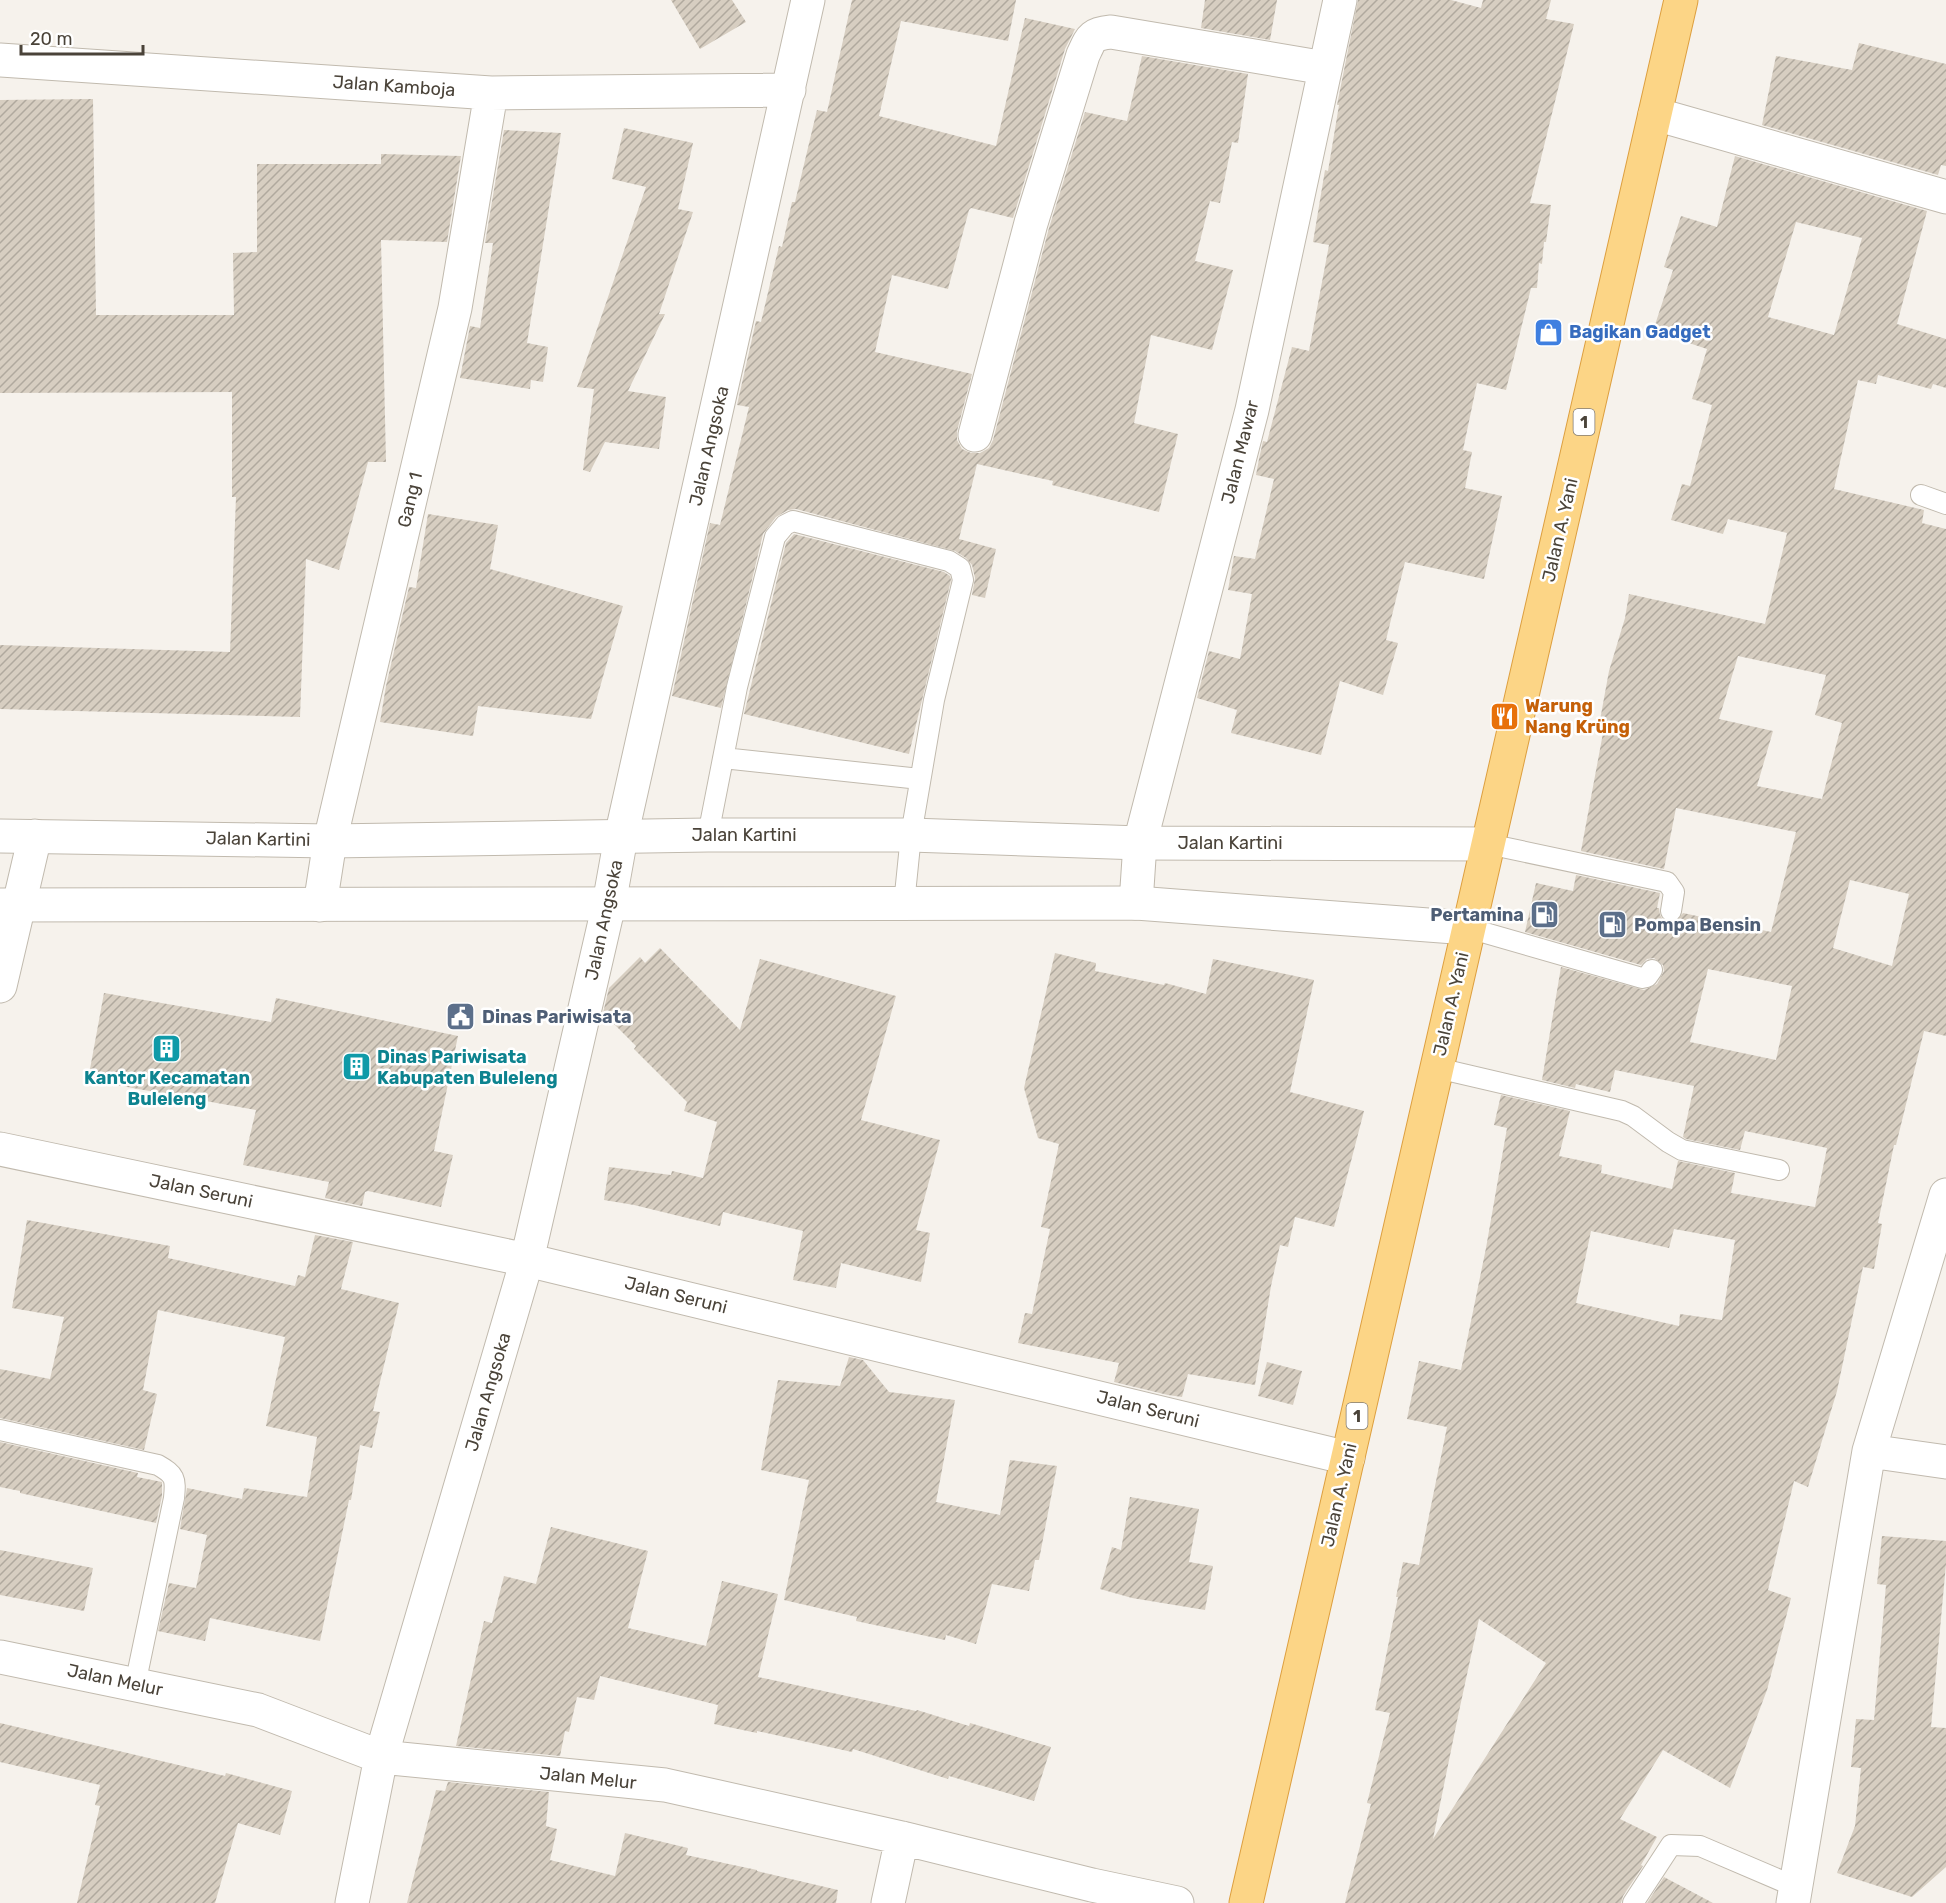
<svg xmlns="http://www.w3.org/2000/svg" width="1946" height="1903" font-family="Rubik,sans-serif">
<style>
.building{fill:url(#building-hatch);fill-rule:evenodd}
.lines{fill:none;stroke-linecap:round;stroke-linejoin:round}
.service-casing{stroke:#c1baae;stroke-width:22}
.minor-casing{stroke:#c1baae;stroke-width:35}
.tertiary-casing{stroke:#c1baae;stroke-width:35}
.trunk-casing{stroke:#dd9f3f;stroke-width:35}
.service{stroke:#fff;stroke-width:20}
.minor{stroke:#fff;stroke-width:33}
.tertiary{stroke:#fff;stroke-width:33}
.trunk{stroke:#fcd586;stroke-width:33}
.labels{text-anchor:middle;stroke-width:5;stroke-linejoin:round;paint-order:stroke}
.shield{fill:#fff;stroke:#807b74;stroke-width:1.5}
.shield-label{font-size:16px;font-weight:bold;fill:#4a4339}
.street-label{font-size:18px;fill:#4a4339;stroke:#fff}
.shop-label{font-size:18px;font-weight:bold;fill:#366cbe;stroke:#fff;text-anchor:start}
.food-label{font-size:18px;font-weight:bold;fill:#c56008;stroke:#fff;text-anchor:start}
.service-label{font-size:18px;font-weight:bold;fill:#4e5e75;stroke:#fff;text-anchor:start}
.culture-label{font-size:18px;font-weight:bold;fill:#0d838f;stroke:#fff;text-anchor:start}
</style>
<defs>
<pattern id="building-hatch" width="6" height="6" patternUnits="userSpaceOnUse" patternTransform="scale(1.5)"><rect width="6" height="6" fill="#d7cec1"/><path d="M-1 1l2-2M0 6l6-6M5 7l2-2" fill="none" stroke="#b0a99e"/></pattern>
</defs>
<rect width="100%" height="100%" fill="#f6f2ec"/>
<path class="building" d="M 671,0 L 732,0 L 746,22 L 700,49 Z
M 852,0 L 1016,0 L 1008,41 L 901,21 L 879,116 L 996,146 L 1025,18 L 1075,29 L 1065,49 L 1013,218 L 971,208 L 969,210 L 948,289 L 892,275 L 875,352 L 972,374 L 957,431 L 957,440 L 962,449 L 971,453 L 980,453 L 989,448 L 993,440 L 1049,228 L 1085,112 L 1127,121 L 1142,56 L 1248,74 L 1238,143 L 1232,142 L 1220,203 L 1210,201 L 1195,261 L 1233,270 L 1212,350 L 1151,335 L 1134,423 L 1178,434 L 1159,512 L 1052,485 L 1053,481 L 977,464 L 959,539 L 996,549 L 985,598 L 972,595 L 975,578 L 972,565 L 966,558 L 955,551 L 796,509 L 788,510 L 776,517 L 763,534 L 721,708 L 672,696 L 710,523 L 720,525 L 749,407 L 737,405 L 756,321 L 761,322 L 779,246 L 782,247 L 792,202 L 795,202 L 817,110 L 827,112 Z
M 1205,0 L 1277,0 L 1270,40 L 1201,28 Z
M 1358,0 L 1451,0 L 1481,8 L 1483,0 L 1551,0 L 1546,19 L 1574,24 L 1530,203 L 1551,205 L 1546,242 L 1544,242 L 1542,264 L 1539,263 L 1537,288 L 1531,288 L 1506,390 L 1477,383 L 1463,450 L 1472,452 L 1465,488 L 1502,496 L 1484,579 L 1405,562 L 1386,640 L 1398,643 L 1383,695 L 1340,681 L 1321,755 L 1231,733 L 1237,710 L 1197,698 L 1209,651 L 1240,659 L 1252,594 L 1228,590 L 1234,556 L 1255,559 L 1274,479 L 1256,475 L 1259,459 L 1263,441 L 1267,442 L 1292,347 L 1309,351 L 1329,245 L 1313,242 L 1325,170 L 1328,171 L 1339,105 L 1337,105 Z
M 1859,43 L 1946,64 L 1946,166 L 1941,165 L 1938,175 L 1762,125 L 1776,56 L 1852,70 Z
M 93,99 L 96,315 L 234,315 L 233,253 L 257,252 L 257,164 L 381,164 L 381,154 L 461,156 L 447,242 L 381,240 L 386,462 L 368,462 L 339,570 L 306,559 L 300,717 L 0,709 L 0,645 L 230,652 L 236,497 L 232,497 L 232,392 L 0,393 L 0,100 Z
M 624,128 L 693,143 L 678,209 L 693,212 L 659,314 L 665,314 L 628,391 L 666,397 L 659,449 L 605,442 L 590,472 L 583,470 L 594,389 L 577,387 L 646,187 L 612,179 Z
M 504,130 L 561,133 L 527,343 L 548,347 L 543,382 L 531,380 L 530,389 L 460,378 L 470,326 L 480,328 L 493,243 L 485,243 Z
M 1735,156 L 1927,211 L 1897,324 L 1946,339 L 1946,388 L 1933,384 L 1931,389 L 1878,375 L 1876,384 L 1858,380 L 1834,489 L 1924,510 L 1922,523 L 1946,529 L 1946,1036 L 1924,1031 L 1896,1145 L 1894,1145 L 1878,1223 L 1882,1224 L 1874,1269 L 1863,1267 L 1837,1391 L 1808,1487 L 1794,1481 L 1768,1590 L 1791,1598 L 1767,1690 L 1730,1788 L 1663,1750 L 1620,1819 L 1657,1837 L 1641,1865 L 1643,1866 L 1623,1896 L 1621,1903 L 1345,1903 L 1371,1804 L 1367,1803 L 1390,1713 L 1375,1710 L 1398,1597 L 1396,1597 L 1403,1562 L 1419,1565 L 1447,1427 L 1407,1419 L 1419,1361 L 1461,1370 L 1486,1248 L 1507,1128 L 1494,1125 L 1501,1095 L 1570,1111 L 1559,1156 L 1602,1165 L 1601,1173 L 1672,1189 L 1678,1161 L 1735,1173 L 1731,1193 L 1815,1207 L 1827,1148 L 1745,1131 L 1740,1150 L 1686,1139 L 1683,1137 L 1694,1086 L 1615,1070 L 1610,1092 L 1576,1084 L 1575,1088 L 1542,1080 L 1561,967 L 1644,990 L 1657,984 L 1664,971 L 1663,965 L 1654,958 L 1647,959 L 1641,965 L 1525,932 L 1536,883 L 1573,891 L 1576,875 L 1660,893 L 1657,908 L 1659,908 L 1660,915 L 1663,920 L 1669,923 L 1676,922 L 1683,913 L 1771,932 L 1796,832 L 1676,808 L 1664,869 L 1581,851 L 1603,733 L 1598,731 L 1609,671 L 1625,618 L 1629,594 L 1765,624 L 1787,533 L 1728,519 L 1723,534 L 1671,520 L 1682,484 L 1690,486 L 1712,405 L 1692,399 L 1707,349 L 1653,331 L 1673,270 L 1664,267 L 1681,216 L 1717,227 ZM 1796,222 L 1862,238 L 1834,335 L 1768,317 ZM 1738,656 L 1826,675 L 1815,715 L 1842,723 L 1822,799 L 1757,786 L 1773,731 L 1719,719 ZM 1850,880 L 1909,894 L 1892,966 L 1833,948 ZM 1708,969 L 1792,986 L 1776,1060 L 1690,1042 ZM 1674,1229 L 1735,1240 L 1722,1320 L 1680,1314 L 1679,1326 L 1576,1303 L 1591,1231 L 1669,1248 ZM 1479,1619 L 1546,1663 L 1433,1839 L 1458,1716 Z
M 428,514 L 498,525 L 490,569 L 623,606 L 591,719 L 478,706 L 473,736 L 380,722 L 386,686 L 409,587 L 416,588 Z
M 794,534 L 944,572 L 950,576 L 951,580 L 909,754 L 744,714 L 786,543 Z
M 660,948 L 740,1030 L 760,959 L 896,996 L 861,1120 L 940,1140 L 916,1230 L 930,1233 L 921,1282 L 841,1263 L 836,1288 L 793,1280 L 803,1231 L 723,1212 L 720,1226 L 634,1205 L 604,1200 L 609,1167 L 671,1175 L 672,1171 L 703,1178 L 717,1122 L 684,1111 L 687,1102 L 634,1049 L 636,1046 L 603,1013 L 609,988 L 640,957 L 645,963 Z
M 1055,953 L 1096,963 L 1095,971 L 1164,985 L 1165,983 L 1206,994 L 1213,959 L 1314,980 L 1290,1092 L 1364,1111 L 1334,1227 L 1295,1217 L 1288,1247 L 1280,1245 L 1271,1286 L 1255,1385 L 1188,1374 L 1182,1397 L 1168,1395 L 1114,1382 L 1119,1363 L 1018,1343 L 1025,1313 L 1032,1314 L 1050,1229 L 1041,1227 L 1059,1144 L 1038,1138 L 1024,1088 Z
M 104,993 L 271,1022 L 276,998 L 458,1036 L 434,1151 L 453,1155 L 441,1207 L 368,1191 L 365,1192 L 362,1206 L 325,1198 L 329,1182 L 243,1165 L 256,1110 L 88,1080 Z
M 27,1220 L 170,1246 L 168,1258 L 295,1286 L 298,1275 L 305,1277 L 315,1235 L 353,1242 L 341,1289 L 399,1303 L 373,1411 L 380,1412 L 372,1448 L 360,1445 L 351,1500 L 349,1500 L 320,1641 L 210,1618 L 205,1641 L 158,1631 L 169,1583 L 196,1588 L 207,1535 L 180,1529 L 187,1488 L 242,1499 L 244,1488 L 307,1497 L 317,1437 L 266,1426 L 285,1337 L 158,1310 L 143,1390 L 157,1394 L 144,1450 L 0,1418 L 0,1369 L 50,1379 L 64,1317 L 12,1308 Z
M 849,1357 L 863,1360 L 889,1392 L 955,1400 L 936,1502 L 1000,1515 L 1010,1460 L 1057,1466 L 1039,1560 L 1035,1560 L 1029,1591 L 992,1584 L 976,1644 L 946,1635 L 945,1640 L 856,1621 L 857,1617 L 784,1600 L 809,1480 L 761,1470 L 778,1380 L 840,1386 Z
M 1267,1362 L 1302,1371 L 1293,1405 L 1258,1396 Z
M 0,1442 L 138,1473 L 137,1477 L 162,1482 L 162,1496 L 156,1523 L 20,1493 L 20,1491 L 0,1487 Z
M 1130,1497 L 1199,1509 L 1189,1562 L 1213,1566 L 1205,1610 L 1132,1598 L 1100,1589 L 1112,1547 L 1121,1550 Z
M 551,1527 L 648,1551 L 628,1628 L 706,1646 L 722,1581 L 778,1594 L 758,1677 L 916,1711 L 917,1710 L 969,1726 L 970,1723 L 1051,1747 L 1034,1801 L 949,1776 L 948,1779 L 853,1749 L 852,1752 L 757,1731 L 757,1733 L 714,1724 L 718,1705 L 600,1676 L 594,1700 L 577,1697 L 569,1732 L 565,1731 L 560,1756 L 456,1746 L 484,1621 L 492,1623 L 504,1576 L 536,1584 Z
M 1882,1536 L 1946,1541 L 1946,1564 L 1931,1727 L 1946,1728 L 1946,1867 L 1912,1897 L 1837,1873 L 1855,1826 L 1861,1768 L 1851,1767 L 1856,1719 L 1874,1720 L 1886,1585 L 1877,1584 Z
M 0,1550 L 93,1568 L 84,1611 L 0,1595 Z
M 0,1723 L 225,1776 L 226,1773 L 292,1791 L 280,1835 L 238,1823 L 215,1903 L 77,1903 L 100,1806 L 95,1805 L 100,1785 L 0,1762 Z
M 448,1782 L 549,1792 L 546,1826 L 557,1829 L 550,1860 L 615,1876 L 625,1833 L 688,1848 L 686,1855 L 757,1870 L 757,1871 L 838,1890 L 836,1903 L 407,1903 L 436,1790 L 445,1791 Z
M 1664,1877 L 1713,1903 L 1647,1903 Z"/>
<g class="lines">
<defs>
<path id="service" d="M 1921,495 L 1946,504
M 723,758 L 920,779
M 708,835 L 737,687 L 775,537 L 785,525 L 793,521 L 949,561 L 960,568 L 963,580 L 934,700 L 911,835 L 904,904
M 1488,844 L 1667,882 L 1674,892 L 1671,911
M 1468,928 L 1642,978 L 1647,977 L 1652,970
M 1437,1068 L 1622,1111 L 1633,1116 L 1668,1142 L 1682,1150 L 1779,1170
M 0,1430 L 158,1465 C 175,1475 176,1478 174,1498 L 135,1685
M 1633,1903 L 1671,1845 L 1700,1846 L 1796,1887"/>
<path id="minor" d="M 0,60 L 491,93 L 789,90
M 1655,114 L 1946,197
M 975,435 L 1031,223 L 1083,55 C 1091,38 1091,34 1111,32 L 1325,68
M 1136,903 L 1140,843 L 1252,410 L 1340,0
M 320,905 L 330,841 L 455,308 L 491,93
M 0,986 L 35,836
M 0,1149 L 527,1260 L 1348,1458
M 1869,1451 L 1946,1462
M 0,1657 L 258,1710 L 381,1757 L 665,1785 L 902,1838 L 1092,1885 L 1177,1903
M 352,1903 L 381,1757 L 527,1260 L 609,904 L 621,837 L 808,0
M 888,1903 L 902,1838
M 1793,1903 L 1869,1451 L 1946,1195"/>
<path id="tertiary" d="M 0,836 L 330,841 L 708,835 L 911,835 L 1140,843 L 1488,844
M 0,905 L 1136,903 L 1468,928"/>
<path id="trunk" d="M 1246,1903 L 1681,0"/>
</defs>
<use href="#service" class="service-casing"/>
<use href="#minor" class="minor-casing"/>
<use href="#tertiary" class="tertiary-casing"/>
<use href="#trunk" class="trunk-casing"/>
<use href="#service" class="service"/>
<use href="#minor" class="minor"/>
<use href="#tertiary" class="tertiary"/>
<use href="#trunk" class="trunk"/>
</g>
<defs>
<symbol id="shop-square" viewBox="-11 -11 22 22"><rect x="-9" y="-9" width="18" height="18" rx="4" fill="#3f7fe0" stroke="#fff"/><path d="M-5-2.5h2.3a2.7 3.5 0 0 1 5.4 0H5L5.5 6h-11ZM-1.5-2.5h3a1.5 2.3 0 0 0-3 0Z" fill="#fff"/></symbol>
<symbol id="restaurant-square" viewBox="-11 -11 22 22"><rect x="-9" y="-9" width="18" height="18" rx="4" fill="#e8710a" stroke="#fff"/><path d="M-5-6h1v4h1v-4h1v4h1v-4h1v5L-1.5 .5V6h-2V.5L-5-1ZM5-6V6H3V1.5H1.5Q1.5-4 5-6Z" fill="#fff"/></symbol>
<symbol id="fuel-square" viewBox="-11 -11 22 22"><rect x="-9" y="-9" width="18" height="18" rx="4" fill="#5c6f8a" stroke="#fff"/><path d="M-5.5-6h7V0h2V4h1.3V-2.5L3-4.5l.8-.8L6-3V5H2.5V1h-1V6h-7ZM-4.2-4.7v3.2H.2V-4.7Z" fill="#fff"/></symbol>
<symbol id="civic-square" viewBox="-11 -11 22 22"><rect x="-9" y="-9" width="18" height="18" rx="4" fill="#5c6f8a" stroke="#fff"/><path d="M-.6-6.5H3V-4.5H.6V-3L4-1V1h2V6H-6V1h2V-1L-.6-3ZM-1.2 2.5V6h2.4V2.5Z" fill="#fff"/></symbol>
<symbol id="building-square" viewBox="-11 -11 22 22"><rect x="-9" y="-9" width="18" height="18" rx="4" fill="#0f9aa8" stroke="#fff"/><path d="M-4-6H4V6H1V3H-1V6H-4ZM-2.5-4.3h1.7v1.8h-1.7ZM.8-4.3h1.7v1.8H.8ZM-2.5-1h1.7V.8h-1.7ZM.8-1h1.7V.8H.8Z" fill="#fff"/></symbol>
</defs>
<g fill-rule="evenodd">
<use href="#shop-square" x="1532" y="316" width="33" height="33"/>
<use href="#restaurant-square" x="1488" y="700" width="33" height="33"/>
<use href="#fuel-square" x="1528" y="898" width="33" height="33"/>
<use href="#fuel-square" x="1596" y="908" width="33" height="33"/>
<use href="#civic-square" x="444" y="1000" width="33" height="33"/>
<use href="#building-square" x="150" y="1032" width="33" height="33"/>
<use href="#building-square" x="340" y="1050" width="33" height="33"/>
</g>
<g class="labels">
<g class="shield">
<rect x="1573.5" y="409" width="21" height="26" rx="4.5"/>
<rect x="1346.5" y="1403" width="21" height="26" rx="4.5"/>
</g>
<g class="shield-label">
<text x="1584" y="428">1</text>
<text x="1357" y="1422">1</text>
</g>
<g class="street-label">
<text transform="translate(394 86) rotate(4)" y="6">Jalan Kamboja</text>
<text transform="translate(709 446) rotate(-77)" y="6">Jalan Angsoka</text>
<text transform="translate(1240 452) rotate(-76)" y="6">Jalan Mawar</text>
<text transform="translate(410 500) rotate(-77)" y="6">Gang 1</text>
<text transform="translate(1560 530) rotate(-77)" y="6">Jalan A. Yani</text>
<text x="744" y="841">Jalan Kartini</text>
<text transform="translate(258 839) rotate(1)" y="6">Jalan Kartini</text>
<text x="1230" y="849">Jalan Kartini</text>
<text transform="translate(604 920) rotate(-78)" y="6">Jalan Angsoka</text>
<text transform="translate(1451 1004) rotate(-77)" y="6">Jalan A. Yani</text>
<text transform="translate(201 1191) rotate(12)" y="6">Jalan Seruni</text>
<text transform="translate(676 1295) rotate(14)" y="6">Jalan Seruni</text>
<text transform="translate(488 1392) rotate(-74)" y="6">Jalan Angsoka</text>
<text transform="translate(1148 1409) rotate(14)" y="6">Jalan Seruni</text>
<text transform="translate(1339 1495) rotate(-77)" y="6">Jalan A. Yani</text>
<text transform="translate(115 1680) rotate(12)" y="6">Jalan Melur</text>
<text transform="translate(588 1778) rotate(6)" y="6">Jalan Melur</text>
</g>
<g class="shop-label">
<text x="1569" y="338">Bagikan Gadget</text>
</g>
<g class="food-label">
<text x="1525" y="712">Warung<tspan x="1525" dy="21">Nang Krüng</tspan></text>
</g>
<g class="service-label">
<text x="1524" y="921" text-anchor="end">Pertamina</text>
<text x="1634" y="931">Pompa Bensin</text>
<text x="482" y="1023">Dinas Pariwisata</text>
</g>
<g class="culture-label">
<text x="377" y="1063">Dinas Pariwisata<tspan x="377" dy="21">Kabupaten Buleleng</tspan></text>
<text x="167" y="1084" text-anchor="middle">Kantor Kecamatan<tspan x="167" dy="21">Buleleng</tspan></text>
</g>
</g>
<path d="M21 45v9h122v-9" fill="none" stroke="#4a4339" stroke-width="3"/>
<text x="30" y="45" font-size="18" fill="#4a4339" stroke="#ffffff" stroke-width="4.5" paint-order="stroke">20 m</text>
</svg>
